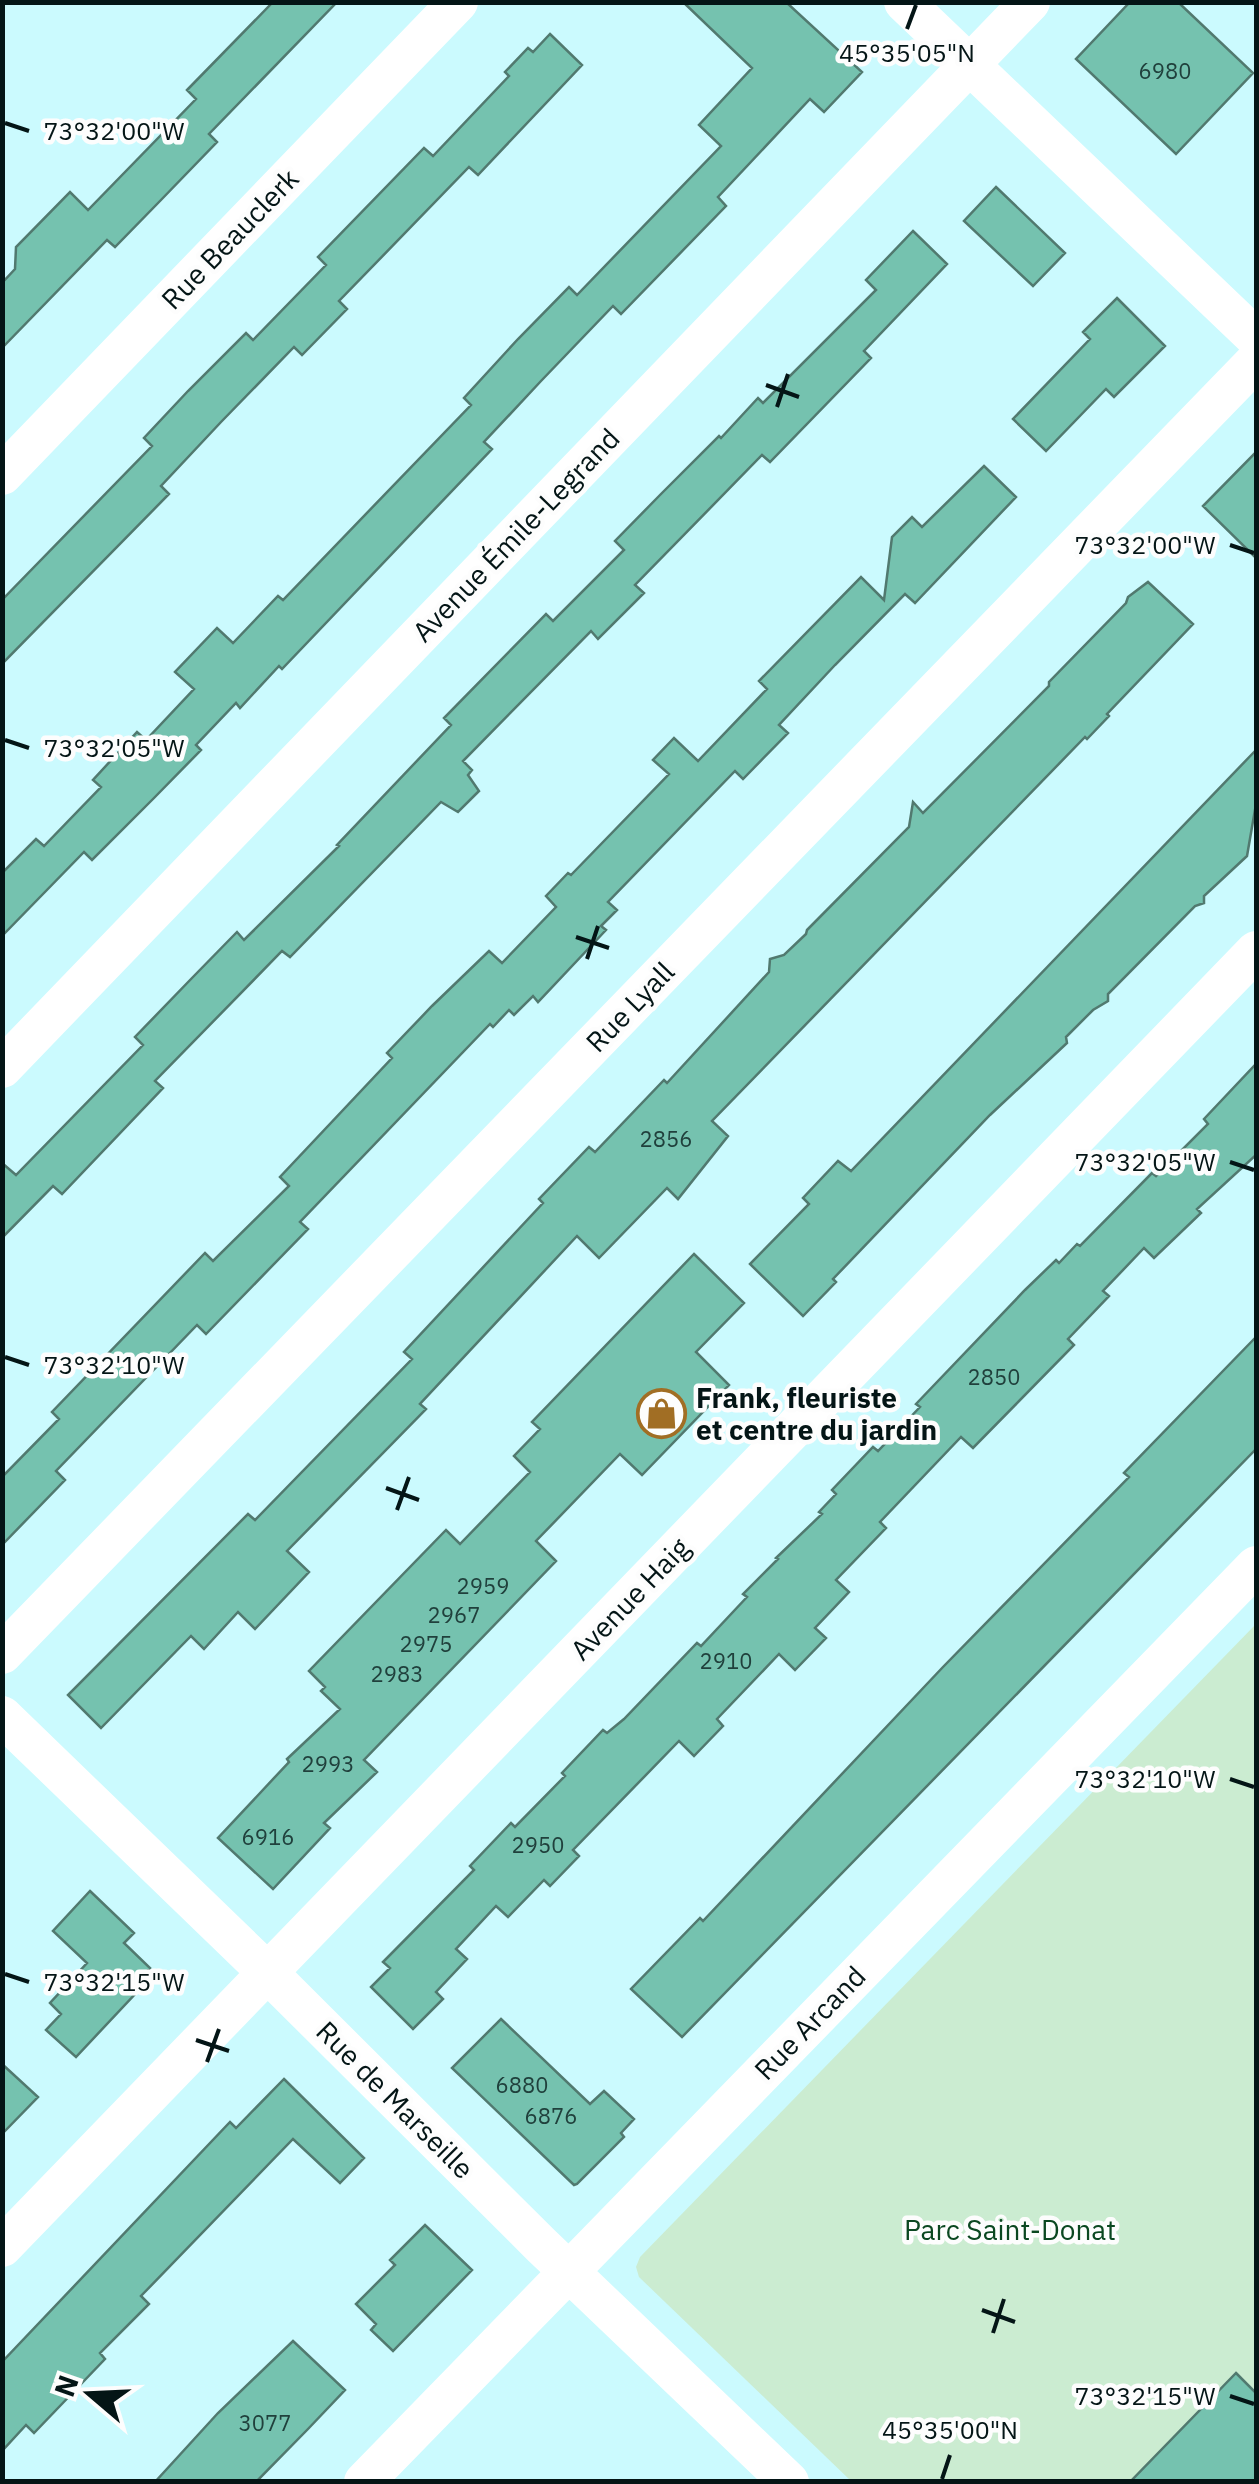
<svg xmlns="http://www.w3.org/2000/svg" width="1259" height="2484" font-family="'IBM Plex Sans',sans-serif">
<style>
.green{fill:#cbecd1}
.building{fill:#75c2af;stroke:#51796f;stroke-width:2.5}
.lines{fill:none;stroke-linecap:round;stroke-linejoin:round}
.minor{stroke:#fff;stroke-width:40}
.ticks{fill:none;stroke:#041516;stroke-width:4}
.labels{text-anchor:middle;stroke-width:9;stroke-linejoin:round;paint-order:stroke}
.number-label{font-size:22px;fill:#20403c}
.street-label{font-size:28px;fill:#041516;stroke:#fdfdfd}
.poi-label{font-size:28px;font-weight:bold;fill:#041516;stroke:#fdfdfd;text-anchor:start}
.park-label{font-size:28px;fill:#0b4821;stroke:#fdfdfd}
.ticks-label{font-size:25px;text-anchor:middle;fill:#041516;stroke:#fdfdfd;stroke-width:9;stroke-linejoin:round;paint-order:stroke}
</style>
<rect width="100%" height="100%" fill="#cbfafe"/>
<path class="green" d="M 1256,1624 L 1256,2481 L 851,2481 L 639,2277 L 636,2267 L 640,2257 Z"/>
<path class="building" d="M 273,2 L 337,2 L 209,134 L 217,142 L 160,201 L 115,247 L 107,240 L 2,348 L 2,283 L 15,269 L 16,247 L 70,192 L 88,210 L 196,99 L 187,90 L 189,88 Z
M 683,2 L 786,2 L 862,72 L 824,112 L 810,99 L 718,197 L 726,206 L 621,314 L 613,306 L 541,381 L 484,442 L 492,449 L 282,669 L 279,666 L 240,708 L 236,703 L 196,745 L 201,750 L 154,798 L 92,860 L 84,852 L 2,936 L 2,873 L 36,839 L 44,846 L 101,787 L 93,780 L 137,732 L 146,740 L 194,689 L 175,672 L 217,628 L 233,643 L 278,596 L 283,600 L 471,405 L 464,398 L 518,339 L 569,287 L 577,295 L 721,146 L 699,125 L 752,68 Z
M 1130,2 L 1178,2 L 1253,73 L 1176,154 L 1076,59 Z
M 550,34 L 582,65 L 478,175 L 469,167 L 339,301 L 347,309 L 302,355 L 294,347 L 221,422 L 161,486 L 169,494 L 2,664 L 2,600 L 152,446 L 144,438 L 188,391 L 246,333 L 253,340 L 326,265 L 318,257 L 424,148 L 433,156 L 509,76 L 505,72 L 528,48 L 533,52 Z
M 996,187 L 1065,253 L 1033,286 L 964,221 Z
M 913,231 L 947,264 L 864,351 L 871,358 L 770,462 L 762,455 L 635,585 L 644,593 L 598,639 L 591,631 L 463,761 L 472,770 L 468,775 L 479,791 L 458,812 L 441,802 L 290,957 L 282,951 L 155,1081 L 163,1088 L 62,1194 L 53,1186 L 2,1238 L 2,1163 L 16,1175 L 143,1045 L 135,1037 L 192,978 L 237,932 L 244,940 L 339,846 L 337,845 L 451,725 L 444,718 L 546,614 L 553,621 L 624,550 L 615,541 L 660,495 L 719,436 L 721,438 L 758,398 L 763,403 L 876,290 L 866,280 Z
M 1117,298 L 1165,346 L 1114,397 L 1106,389 L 1046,451 L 1013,419 L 1090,339 L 1083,332 Z
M 1256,452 L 1256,558 L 1203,506 Z
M 984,466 L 1016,497 L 915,603 L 905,594 L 835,665 L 779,725 L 788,733 L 743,779 L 735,771 L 608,902 L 617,910 L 601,926 L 606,930 L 538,1002 L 533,996 L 514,1015 L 509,1010 L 493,1027 L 490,1024 L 300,1222 L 308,1229 L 206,1334 L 197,1325 L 56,1471 L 65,1480 L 2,1545 L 2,1477 L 59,1419 L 52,1412 L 205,1253 L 213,1261 L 289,1186 L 280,1177 L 392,1058 L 387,1053 L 432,1006 L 489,951 L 502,963 L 556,907 L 546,896 L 568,873 L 571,875 L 669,774 L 653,760 L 674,738 L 698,761 L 767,689 L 759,681 L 861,577 L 884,600 L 892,537 L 912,517 L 922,527 Z
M 1148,582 L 1193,624 L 1107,714 L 1109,716 L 1087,739 L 1085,737 L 712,1121 L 728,1136 L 678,1199 L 667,1188 L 599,1258 L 577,1236 L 420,1404 L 426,1409 L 287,1551 L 309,1572 L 255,1629 L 238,1612 L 204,1649 L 191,1636 L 101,1728 L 68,1695 L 248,1514 L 255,1520 L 412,1359 L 404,1352 L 543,1203 L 539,1199 L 589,1147 L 595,1152 L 664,1080 L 667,1083 L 769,972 L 770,959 L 784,955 L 806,934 L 807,930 L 909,827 L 913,802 L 923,813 L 1049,686 L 1049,682 L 1126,603 L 1128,597 Z
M 1256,750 L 1256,804 L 1247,856 L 1204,896 L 1204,903 L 1195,906 L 1108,994 L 1108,1001 L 1093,1010 L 1066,1037 L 1067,1043 L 990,1115 L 833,1279 L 836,1282 L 803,1316 L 750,1264 L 809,1204 L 803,1198 L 838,1161 L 851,1171 Z
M 1256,1064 L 1256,1155 L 1197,1209 L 1201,1213 L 1154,1258 L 1144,1248 L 1103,1291 L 1109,1296 L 1068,1339 L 1074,1345 L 973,1448 L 961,1437 L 880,1522 L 886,1528 L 836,1580 L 849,1592 L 815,1628 L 826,1638 L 795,1670 L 779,1654 L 717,1719 L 723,1726 L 694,1756 L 679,1741 L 573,1850 L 579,1856 L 550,1886 L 544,1880 L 508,1917 L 496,1906 L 456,1949 L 467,1959 L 436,1992 L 443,1999 L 413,2029 L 371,1987 L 390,1968 L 383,1962 L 474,1870 L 470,1866 L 511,1823 L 515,1827 L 565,1776 L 562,1773 L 603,1730 L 607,1733 L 624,1719 L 697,1643 L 701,1646 L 747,1597 L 743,1594 L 778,1559 L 776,1558 L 822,1514 L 819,1512 L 836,1494 L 832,1490 L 873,1447 L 878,1451 L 920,1407 L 916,1404 L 1025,1290 L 1056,1260 L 1059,1263 L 1077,1244 L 1080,1246 L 1152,1173 L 1156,1176 L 1208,1124 L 1204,1119 Z
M 694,1254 L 744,1303 L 696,1352 L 729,1385 L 642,1475 L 620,1454 L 536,1541 L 556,1561 L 364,1760 L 377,1772 L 324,1823 L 330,1828 L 273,1889 L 218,1838 L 289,1762 L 287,1759 L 340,1709 L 321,1691 L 325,1687 L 309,1671 L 446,1530 L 460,1544 L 530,1472 L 514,1456 L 540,1429 L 532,1422 Z
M 1256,1337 L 1256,1449 L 682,2037 L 631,1989 L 700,1918 L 703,1921 L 943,1667 L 1129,1477 L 1124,1473 Z
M 90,1891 L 134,1933 L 124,1943 L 150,1968 L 132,1987 L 137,1992 L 76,2057 L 46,2030 L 61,2014 L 50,2003 L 87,1963 L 53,1931 Z
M 501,2019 L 590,2104 L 604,2091 L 634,2119 L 621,2133 L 624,2137 L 577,2184 L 574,2185 L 452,2068 Z
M 2,2064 L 38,2097 L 2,2134 Z
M 284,2079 L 364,2158 L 340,2183 L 293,2139 L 141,2296 L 149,2304 L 100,2353 L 105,2359 L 34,2433 L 26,2425 L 2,2451 L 2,2362 L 230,2122 L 236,2128 Z
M 425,2225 L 472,2270 L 393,2351 L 371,2330 L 376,2324 L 356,2304 L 395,2265 L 390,2260 Z
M 293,2341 L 345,2390 L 308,2429 L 256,2482 L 155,2482 L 218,2413 Z
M 1236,2373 L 1256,2393 L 1256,2482 L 1130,2482 Z"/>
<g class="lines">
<path class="minor" d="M 904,2 L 1256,338
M 2,475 L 458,2
M 2,1068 L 1030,2
M 2,1654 L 1256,361
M 2,1716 L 268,1973 L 541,2245 L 789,2482
M 2,2247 L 1256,951
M 364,2482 L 1256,1566"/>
</g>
<path class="ticks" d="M 907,29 L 916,5M 5,123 L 29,131M 766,385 L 799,397M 777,407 L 788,374M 1230,545 L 1254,553M 5,740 L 29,748M 576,937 L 609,948M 587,959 L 598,926M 1230,1162 L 1254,1170M 5,1357 L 29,1365M 386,1488 L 419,1500M 397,1510 L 409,1477M 1230,1779 L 1254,1787M 5,1974 L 29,1982M 196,2040 L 229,2051M 207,2062 L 219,2029M 982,2310 L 1015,2322M 993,2333 L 1004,2299M 1230,2396 L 1254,2404M 942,2479 L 950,2455"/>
<defs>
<symbol id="shop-ring" viewBox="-11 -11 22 22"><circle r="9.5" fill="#fdfdfd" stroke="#a16e24" stroke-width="1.5"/><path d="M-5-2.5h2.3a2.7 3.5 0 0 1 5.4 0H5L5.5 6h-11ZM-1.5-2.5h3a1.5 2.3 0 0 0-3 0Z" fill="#a16e24"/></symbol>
</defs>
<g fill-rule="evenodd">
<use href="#shop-ring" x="634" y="1386" width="55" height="55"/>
</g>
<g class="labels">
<g class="number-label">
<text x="1165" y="79">6980</text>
<text x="666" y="1147">2856</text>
<text x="994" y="1385">2850</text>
<text x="483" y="1594">2959</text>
<text x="454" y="1623">2967</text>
<text x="426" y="1652">2975</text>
<text x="726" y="1669">2910</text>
<text x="397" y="1682">2983</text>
<text x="328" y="1772">2993</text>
<text x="268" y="1845">6916</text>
<text x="538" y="1853">2950</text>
<text x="522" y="2093">6880</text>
<text x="551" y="2124">6876</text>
<text x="265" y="2431">3077</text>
</g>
<g class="street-label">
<text transform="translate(230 239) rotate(-46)" y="10">Rue Beauclerk</text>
<text transform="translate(516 535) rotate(-46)" y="10">Avenue Émile-Legrand</text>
<text transform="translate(630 1007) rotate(-46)" y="10">Rue Lyall</text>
<text transform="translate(630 1599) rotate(-46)" y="10">Avenue Haig</text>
<text transform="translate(810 2023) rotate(-46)" y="10">Rue Arcand</text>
<text transform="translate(395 2100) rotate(45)" y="10">Rue de Marseille</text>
</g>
<g class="poi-label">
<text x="696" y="1408">Frank, fleuriste<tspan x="696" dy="32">et centre du jardin</tspan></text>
</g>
<g class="park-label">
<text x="1010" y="2240">Parc Saint-Donat</text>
</g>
</g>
<g class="ticks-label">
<text x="907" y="62">45°35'05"N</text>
<text x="114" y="140">73°32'00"W</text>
<text x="1145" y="554">73°32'00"W</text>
<text x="114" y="757">73°32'05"W</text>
<text x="1145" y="1171">73°32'05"W</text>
<text x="114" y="1374">73°32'10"W</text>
<text x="1145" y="1788">73°32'10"W</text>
<text x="114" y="1991">73°32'15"W</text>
<text x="1145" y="2405">73°32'15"W</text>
<text x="950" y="2439">45°35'00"N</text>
</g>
<rect width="1259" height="2484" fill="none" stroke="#041516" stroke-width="10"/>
<g transform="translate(90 2394) rotate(289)" stroke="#fdfdfd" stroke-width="8" paint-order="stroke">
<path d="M0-8L18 38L0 25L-18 38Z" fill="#041516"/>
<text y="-15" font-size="28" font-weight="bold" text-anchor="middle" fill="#041516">N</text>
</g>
</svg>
